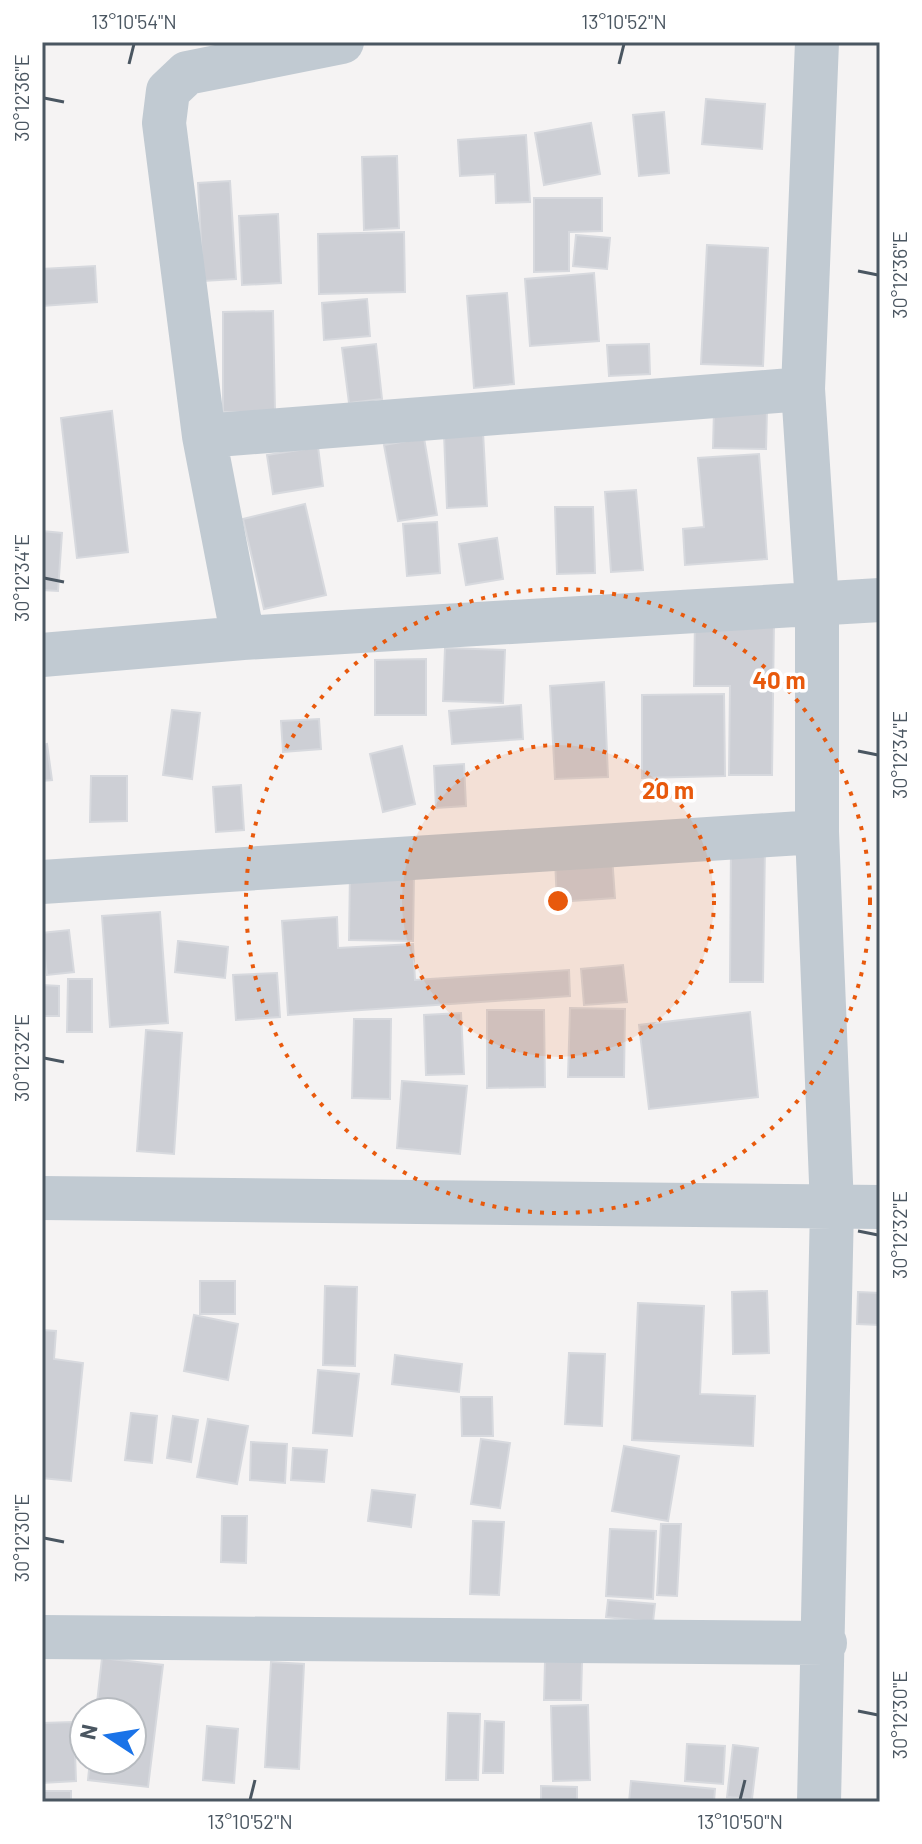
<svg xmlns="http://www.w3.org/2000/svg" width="922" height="1844" font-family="Barlow,sans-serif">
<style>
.building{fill:#cdcfd5;stroke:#d7d9de;stroke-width:2}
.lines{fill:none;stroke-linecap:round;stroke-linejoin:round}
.minor{stroke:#c1cad2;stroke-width:44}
.ticks{fill:none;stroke:#4a5661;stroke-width:3}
.ring{fill:none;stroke:#e8590c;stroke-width:4;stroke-dasharray:4 8}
.centre{fill:#e8590c;stroke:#fff;stroke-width:4}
.ring-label{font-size:24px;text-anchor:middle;font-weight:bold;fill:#e8590c;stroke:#fff;stroke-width:7;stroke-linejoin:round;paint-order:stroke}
.neatline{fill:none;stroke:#4a5661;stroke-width:3}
.ticks-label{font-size:20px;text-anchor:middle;fill:#4a5661}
</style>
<rect width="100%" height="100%" fill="#f5f3f3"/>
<path class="building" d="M 706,99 L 765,104 L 762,149 L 702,144 Z
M 664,112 L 669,173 L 639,176 L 633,115 Z
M 591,123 L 600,174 L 544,185 L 535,133 Z
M 526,135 L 530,202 L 496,203 L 495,174 L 460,176 L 458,140 Z
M 397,156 L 399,228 L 364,230 L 362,157 Z
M 230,181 L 236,279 L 203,281 L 198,183 Z
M 534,198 L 602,198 L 602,231 L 569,232 L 569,271 L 534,272 Z
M 278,214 L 281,283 L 242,285 L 239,216 Z
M 404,232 L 405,292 L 319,294 L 318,234 Z
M 576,235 L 610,238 L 607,269 L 573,266 Z
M 707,245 L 768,248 L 763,366 L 701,364 Z
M 95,266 L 97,302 L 42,306 L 42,269 Z
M 594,273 L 599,341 L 530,346 L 525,279 Z
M 507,293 L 514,384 L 474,388 L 467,296 Z
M 367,299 L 370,336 L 324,340 L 322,303 Z
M 273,311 L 275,412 L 223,412 L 223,312 Z
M 376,344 L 382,399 L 349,403 L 342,348 Z
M 649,344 L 650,374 L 609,376 L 607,345 Z
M 714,410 L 767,410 L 766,449 L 713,448 Z
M 112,411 L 128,552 L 77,558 L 61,418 Z
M 483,432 L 487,506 L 447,508 L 444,434 Z
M 424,438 L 437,515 L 398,521 L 384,445 Z
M 318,447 L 323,486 L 273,494 L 267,455 Z
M 759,454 L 767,559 L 685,565 L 683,529 L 704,527 L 698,458 Z
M 636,490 L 643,570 L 611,572 L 605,492 Z
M 305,504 L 326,595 L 264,609 L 243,519 Z
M 555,507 L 593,507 L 595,573 L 557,574 Z
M 437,522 L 440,573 L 407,576 L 403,524 Z
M 42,531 L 62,533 L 58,591 L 42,590 Z
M 497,538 L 503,579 L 466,585 L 459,544 Z
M 695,619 L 774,619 L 772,775 L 729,775 L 730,686 L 694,686 Z
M 445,648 L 505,650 L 503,703 L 443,701 Z
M 426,659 L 426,715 L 375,715 L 375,660 Z
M 604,682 L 608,777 L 555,779 L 550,686 Z
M 724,694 L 725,776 L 642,778 L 642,695 Z
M 521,705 L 523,739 L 452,744 L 449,711 Z
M 172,710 L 200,713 L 192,779 L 163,775 Z
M 319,719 L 321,749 L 283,752 L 281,721 Z
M 47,744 L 52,780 L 42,781 L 42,745 Z
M 402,746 L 415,804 L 383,812 L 370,754 Z
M 464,764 L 466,806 L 436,808 L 434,766 Z
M 91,776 L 127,776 L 127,821 L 90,822 Z
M 241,785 L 244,830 L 216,832 L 213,787 Z
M 731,844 L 765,845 L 763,982 L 730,982 Z
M 612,856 L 615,898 L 557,902 L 555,860 Z
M 350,872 L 414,873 L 413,941 L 349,940 Z
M 160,912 L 168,1023 L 110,1027 L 102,916 Z
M 337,917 L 338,948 L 413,944 L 415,980 L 569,970 L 570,996 L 288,1015 L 282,921 Z
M 69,930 L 74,972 L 47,975 L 42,933 Z
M 178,941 L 228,947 L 225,978 L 175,972 Z
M 623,965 L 627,1002 L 584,1005 L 581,969 Z
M 277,973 L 280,1017 L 236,1020 L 233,975 Z
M 68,979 L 92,979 L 92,1032 L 67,1032 Z
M 42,985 L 59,986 L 59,1016 L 42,1016 Z
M 570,1008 L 625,1009 L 624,1077 L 568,1077 Z
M 487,1010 L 544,1010 L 545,1087 L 487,1088 Z
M 750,1012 L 758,1097 L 649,1109 L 639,1025 Z
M 461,1013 L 464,1074 L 426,1075 L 424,1015 Z
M 354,1019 L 391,1019 L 390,1099 L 352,1098 Z
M 146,1030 L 182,1033 L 174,1154 L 137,1151 Z
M 402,1081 L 467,1086 L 460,1154 L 397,1148 Z
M 200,1281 L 235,1281 L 235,1314 L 200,1314 Z
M 325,1286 L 357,1287 L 355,1366 L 323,1365 Z
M 767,1291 L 769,1353 L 733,1354 L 732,1292 Z
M 858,1292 L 880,1293 L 880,1325 L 857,1324 Z
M 638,1303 L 704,1306 L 700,1394 L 755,1396 L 753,1446 L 632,1440 Z
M 194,1315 L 238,1324 L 228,1380 L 184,1371 Z
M 42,1330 L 56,1331 L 54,1359 L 83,1363 L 71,1481 L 42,1478 Z
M 569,1353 L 605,1354 L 602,1426 L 565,1424 Z
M 395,1355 L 462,1364 L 459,1392 L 392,1384 Z
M 318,1370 L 359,1374 L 352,1436 L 313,1433 Z
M 461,1397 L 492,1397 L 493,1436 L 462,1436 Z
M 131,1413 L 157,1416 L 152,1463 L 125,1460 Z
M 173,1416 L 198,1420 L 191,1462 L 167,1458 Z
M 208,1419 L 248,1426 L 237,1484 L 197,1477 Z
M 481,1439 L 510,1443 L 500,1508 L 471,1504 Z
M 251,1442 L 287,1444 L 285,1483 L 250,1480 Z
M 624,1446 L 679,1456 L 668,1521 L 612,1511 Z
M 293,1448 L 327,1450 L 324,1482 L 291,1480 Z
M 372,1490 L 415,1495 L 411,1527 L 368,1521 Z
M 222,1516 L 247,1516 L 246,1563 L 221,1562 Z
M 473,1521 L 504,1522 L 499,1595 L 470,1594 Z
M 661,1524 L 681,1524 L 677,1596 L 657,1595 Z
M 610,1529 L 656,1531 L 653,1599 L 606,1596 Z
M 608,1600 L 655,1604 L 653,1622 L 606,1617 Z
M 102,1658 L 163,1665 L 148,1787 L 88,1780 L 90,1760 L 132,1760 L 132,1712 L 96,1712 Z
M 271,1662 L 304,1664 L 299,1769 L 265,1767 Z
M 545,1662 L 582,1662 L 581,1700 L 544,1700 Z
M 588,1705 L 590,1780 L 553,1781 L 551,1706 Z
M 448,1713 L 480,1714 L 478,1780 L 446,1780 Z
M 485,1721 L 504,1722 L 503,1773 L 483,1773 Z
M 74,1722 L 76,1781 L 42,1783 L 42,1723 Z
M 207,1726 L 238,1729 L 234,1783 L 203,1780 Z
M 687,1744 L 725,1746 L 723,1784 L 685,1781 Z
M 733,1745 L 758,1748 L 752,1799 L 727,1797 Z
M 631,1781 L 715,1789 L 714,1802 L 629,1802 Z
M 541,1786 L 577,1787 L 577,1802 L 541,1802 Z
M 42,1791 L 71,1791 L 71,1802 L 42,1802 Z"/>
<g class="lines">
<path class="minor" d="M 817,42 L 803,389 L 817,603 L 817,832 L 832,1207 L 819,1802
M 204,436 L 803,389
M 243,638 L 204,436 L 164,123 L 168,91 L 187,73 L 342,42
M 42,655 L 243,638 L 880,600
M 42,882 L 817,832
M 42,1198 L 880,1207
M 42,1637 L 825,1643"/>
</g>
<path class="ticks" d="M 129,64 L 134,44M 619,64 L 624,44M 44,98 L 64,102M 858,271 L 878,275M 44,578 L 64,582M 858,751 L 878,755M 44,1058 L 64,1062M 858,1231 L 878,1235M 44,1538 L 64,1542M 858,1711 L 878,1715M 250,1800 L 255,1780M 740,1800 L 745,1780"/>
<circle cx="558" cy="901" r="156" fill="#e8590c" fill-opacity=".12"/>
<g class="ring">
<circle cx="558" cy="901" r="156"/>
<circle cx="558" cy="901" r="312"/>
</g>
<circle cx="558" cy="901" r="12" class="centre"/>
<g class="ring-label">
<text x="779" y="689">40 m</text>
<text x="668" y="799">20 m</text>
</g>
<rect width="922" height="1844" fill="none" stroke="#ffffff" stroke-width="88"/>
<g transform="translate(108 1736) rotate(282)"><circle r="38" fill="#ffffff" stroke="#b7bbc0" stroke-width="2"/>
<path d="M0-6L14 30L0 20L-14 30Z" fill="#1a73e8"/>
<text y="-12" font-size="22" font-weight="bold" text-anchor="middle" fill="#4a5661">N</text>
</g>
<rect x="44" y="44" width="834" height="1756" class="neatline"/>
<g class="ticks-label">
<text x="134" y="29">13°10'54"N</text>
<text x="624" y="29">13°10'52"N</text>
<text transform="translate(22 98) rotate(-90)" y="7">30°12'36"E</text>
<text transform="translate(900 275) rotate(-90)" y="7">30°12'36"E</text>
<text transform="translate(22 578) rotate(-90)" y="7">30°12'34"E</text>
<text transform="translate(900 755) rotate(-90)" y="7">30°12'34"E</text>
<text transform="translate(22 1058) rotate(-90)" y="7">30°12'32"E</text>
<text transform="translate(900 1235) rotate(-90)" y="7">30°12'32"E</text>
<text transform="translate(22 1538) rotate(-90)" y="7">30°12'30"E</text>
<text transform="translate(900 1715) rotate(-90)" y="7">30°12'30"E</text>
<text x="250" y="1829">13°10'52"N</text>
<text x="740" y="1829">13°10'50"N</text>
</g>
</svg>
